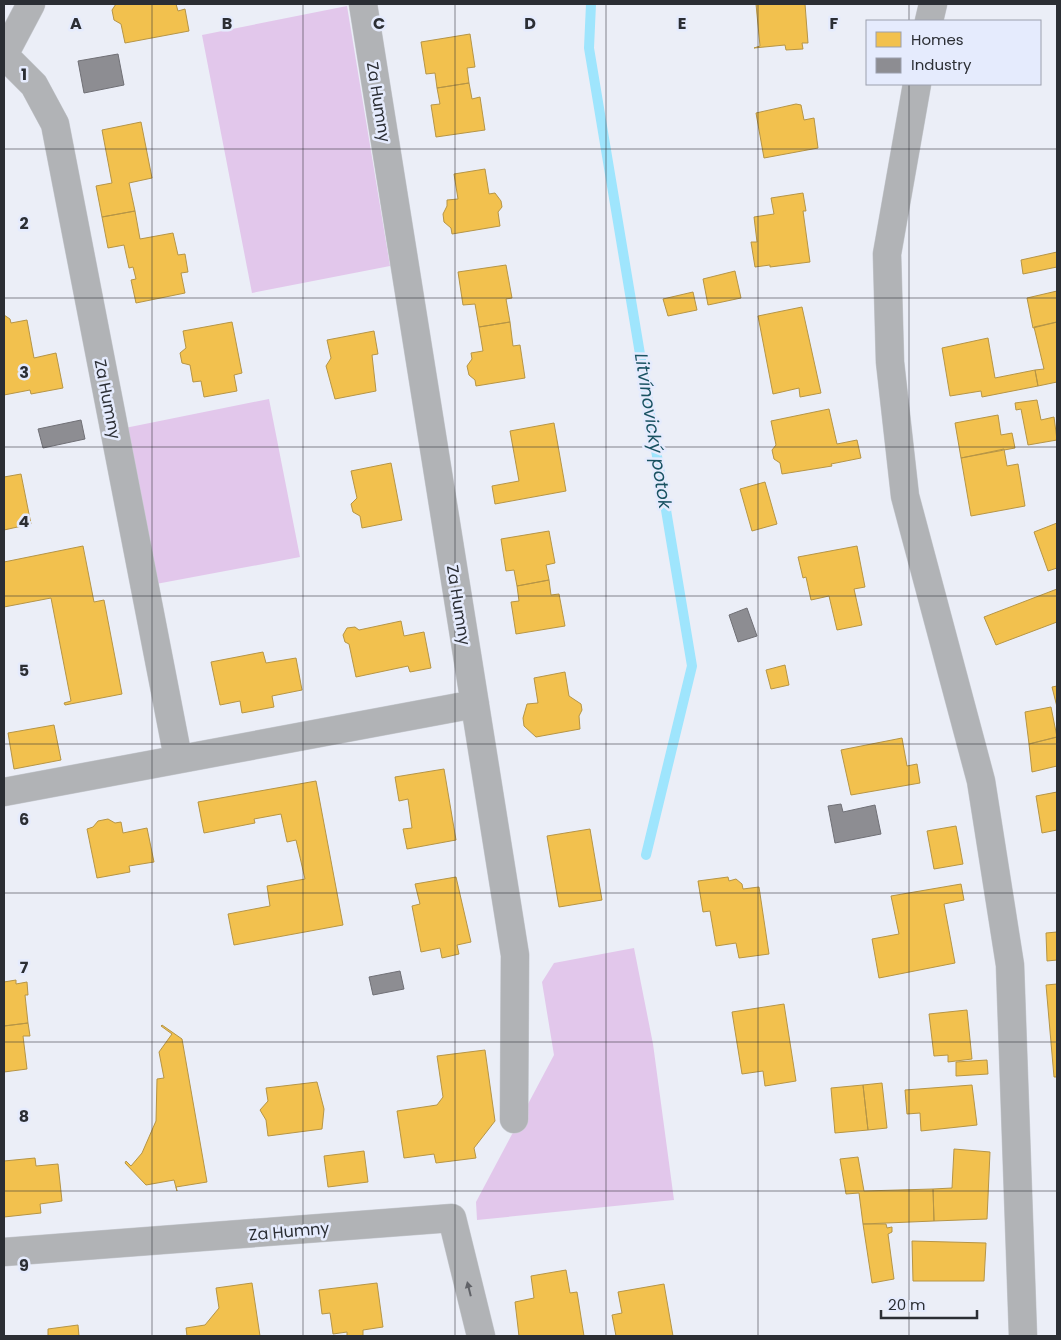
<svg xmlns="http://www.w3.org/2000/svg" width="1061" height="1340" font-family="Poppins,sans-serif">
<style>
.green{fill:#e2c7eb}
.homes{fill:#f2c14e;stroke:#b69546}
.industry{fill:#8d8d92;stroke:#707076}
.lines{fill:none;stroke-linecap:round;stroke-linejoin:round}
.stream{stroke:#9fe5fd;stroke-width:10}
.minor-casing{stroke:#c9ccd3;stroke-width:29}
.tertiary-casing{stroke:#c9ccd3;stroke-width:29}
.minor{stroke:#b1b3b6;stroke-width:28}
.tertiary{stroke:#b1b3b6;stroke-width:28}
.oneway{fill:#616368}
.grid{fill:none;stroke:#2b2e34;stroke-width:1;stroke-opacity:0.55}
.labels{text-anchor:middle;stroke-width:5;stroke-linejoin:round;paint-order:stroke}
.street-label{font-size:16px;fill:#2b2e34;stroke:#e5ebfd}
.water-label{font-size:18px;font-style:italic;fill:#195262;stroke:#e5ebfd}
.grid-label{font-size:16px;text-anchor:middle;font-weight:bold;fill:#2b2e34;stroke:#e5ebfd;stroke-width:5;stroke-linejoin:round;paint-order:stroke}
</style>
<rect width="100%" height="100%" fill="#ebeef7"/>
<path class="green" d="M 347,6 L 390,266 L 252,293 L 202,35 Z
M 269,399 L 300,557 L 156,584 L 125,428 Z
M 634,948 L 653,1044 L 674,1200 L 477,1220 L 476,1202 L 554,1055 L 542,982 L 554,963 Z"/>
<path class="homes" d="M 116,4 L 176,4 L 178,11 L 185,9 L 189,31 L 125,43 L 121,24 L 114,20 L 112,10 Z
M 756,4 L 805,4 L 808,43 L 802,43 L 803,49 L 786,50 L 785,45 L 754,48 L 760,46 Z
M 470,34 L 475,67 L 467,68 L 469,83 L 437,88 L 435,73 L 426,74 L 421,42 Z
M 469,83 L 472,99 L 480,97 L 485,130 L 436,137 L 431,105 L 440,104 L 437,88 Z
M 796,104 L 801,105 L 804,120 L 814,118 L 818,148 L 764,158 L 756,113 Z
M 141,122 L 152,178 L 129,183 L 135,211 L 102,217 L 96,186 L 112,183 L 102,130 Z
M 485,169 L 489,194 L 495,193 L 501,201 L 502,207 L 498,212 L 500,226 L 452,234 L 451,228 L 444,222 L 443,214 L 447,206 L 447,200 L 458,199 L 454,174 Z
M 803,193 L 806,211 L 803,211 L 810,262 L 770,267 L 770,265 L 755,267 L 751,242 L 757,242 L 754,217 L 774,214 L 771,198 Z
M 135,211 L 140,239 L 173,233 L 178,255 L 185,254 L 188,272 L 181,273 L 185,293 L 136,303 L 131,280 L 136,279 L 133,267 L 129,268 L 124,245 L 108,248 L 102,217 Z
M 1057,252 L 1057,267 L 1023,274 L 1021,260 Z
M 506,265 L 512,298 L 506,299 L 510,322 L 479,327 L 475,304 L 463,305 L 458,272 Z
M 735,271 L 741,298 L 708,305 L 703,279 Z
M 1057,291 L 1057,322 L 1033,328 L 1027,298 Z
M 693,292 L 697,310 L 668,316 L 663,299 Z
M 802,307 L 821,393 L 800,397 L 799,388 L 773,394 L 758,316 Z
M 4,315 L 10,319 L 11,323 L 27,320 L 34,358 L 56,353 L 63,388 L 31,394 L 30,390 L 4,395 Z
M 232,322 L 242,373 L 234,375 L 237,391 L 204,397 L 201,381 L 193,382 L 190,365 L 182,363 L 180,353 L 186,348 L 183,331 Z
M 510,322 L 513,346 L 520,345 L 525,378 L 476,386 L 475,380 L 469,375 L 467,366 L 472,359 L 471,353 L 483,351 L 479,327 Z
M 1057,322 L 1057,382 L 1038,386 L 1035,370 L 1044,369 L 1034,327 Z
M 374,331 L 378,354 L 372,355 L 376,391 L 335,399 L 326,366 L 331,358 L 327,340 Z
M 988,338 L 995,378 L 1035,370 L 1038,386 L 982,397 L 981,391 L 950,396 L 942,348 Z
M 1037,400 L 1041,420 L 1054,417 L 1057,440 L 1028,445 L 1021,409 L 1016,410 L 1015,403 Z
M 829,409 L 837,444 L 857,440 L 861,458 L 831,464 L 832,466 L 782,474 L 780,463 L 774,459 L 772,450 L 776,445 L 771,421 Z
M 998,415 L 1001,435 L 1012,433 L 1015,448 L 961,458 L 955,423 Z
M 554,423 L 566,491 L 495,504 L 492,486 L 519,481 L 510,431 Z
M 1004,449 L 1007,466 L 1018,464 L 1025,506 L 971,516 L 961,458 Z
M 391,463 L 402,520 L 362,528 L 360,516 L 353,512 L 351,504 L 357,498 L 351,471 Z
M 21,474 L 31,524 L 4,530 L 4,477 Z
M 765,482 L 777,524 L 752,531 L 740,489 Z
M 1057,523 L 1057,568 L 1048,571 L 1034,532 Z
M 549,531 L 555,563 L 546,565 L 549,580 L 517,586 L 514,570 L 506,571 L 501,539 Z
M 83,546 L 94,602 L 104,600 L 122,694 L 65,705 L 64,703 L 71,701 L 51,598 L 4,607 L 4,562 Z
M 857,546 L 865,587 L 854,589 L 862,625 L 837,630 L 829,596 L 811,600 L 806,577 L 803,578 L 798,557 Z
M 549,580 L 551,595 L 559,594 L 565,626 L 516,634 L 511,602 L 519,601 L 517,586 Z
M 1057,589 L 1057,622 L 996,645 L 984,617 Z
M 401,621 L 404,636 L 424,632 L 431,668 L 410,672 L 408,666 L 356,677 L 349,644 L 345,642 L 343,635 L 347,628 L 355,627 L 359,630 Z
M 263,652 L 266,663 L 296,658 L 302,690 L 272,696 L 274,707 L 242,713 L 240,701 L 220,705 L 211,662 Z
M 785,665 L 789,685 L 771,689 L 766,670 Z
M 565,672 L 569,696 L 581,704 L 582,710 L 579,716 L 580,729 L 536,737 L 524,726 L 523,718 L 527,704 L 538,703 L 534,678 Z
M 1057,686 L 1057,707 L 1052,687 Z
M 1051,707 L 1057,737 L 1029,744 L 1025,712 Z
M 54,725 L 61,760 L 14,769 L 8,733 Z
M 1057,737 L 1057,766 L 1032,772 L 1029,744 Z
M 902,738 L 907,766 L 917,764 L 920,783 L 851,795 L 841,750 Z
M 444,769 L 456,840 L 407,849 L 403,829 L 412,828 L 408,799 L 399,801 L 395,777 Z
M 316,781 L 343,925 L 234,945 L 228,914 L 270,906 L 267,886 L 305,879 L 296,840 L 287,842 L 281,814 L 254,819 L 255,823 L 204,833 L 198,802 Z
M 1057,792 L 1057,830 L 1042,833 L 1036,796 Z
M 108,819 L 115,823 L 121,822 L 123,833 L 147,828 L 154,862 L 129,866 L 130,872 L 97,878 L 87,829 L 93,827 L 98,821 Z
M 956,826 L 963,864 L 934,869 L 927,831 Z
M 590,829 L 602,900 L 559,907 L 547,836 Z
M 456,877 L 471,942 L 457,945 L 459,954 L 442,958 L 440,948 L 421,952 L 412,906 L 420,904 L 415,884 Z
M 728,877 L 729,881 L 736,879 L 742,884 L 743,889 L 759,887 L 769,954 L 739,958 L 736,943 L 716,946 L 710,911 L 703,912 L 698,881 Z
M 961,884 L 964,900 L 944,904 L 955,963 L 879,978 L 872,939 L 899,934 L 891,896 Z
M 1057,932 L 1057,960 L 1047,961 L 1046,933 Z
M 16,980 L 16,984 L 27,982 L 28,995 L 25,995 L 28,1023 L 4,1026 L 4,982 Z
M 1057,984 L 1057,1077 L 1054,1077 L 1046,985 Z
M 784,1004 L 796,1081 L 765,1086 L 763,1071 L 742,1074 L 732,1012 Z
M 967,1010 L 972,1059 L 948,1062 L 948,1055 L 934,1056 L 929,1014 Z
M 28,1023 L 30,1036 L 23,1036 L 27,1069 L 4,1072 L 4,1026 Z
M 162,1025 L 182,1039 L 207,1182 L 176,1187 L 177,1191 L 174,1180 L 146,1185 L 125,1163 L 126,1161 L 131,1166 L 142,1153 L 156,1121 L 157,1079 L 164,1078 L 159,1052 L 172,1034 L 161,1026 Z
M 485,1050 L 495,1121 L 474,1148 L 476,1158 L 436,1163 L 434,1154 L 404,1158 L 397,1111 L 437,1105 L 443,1097 L 437,1056 Z
M 987,1060 L 988,1074 L 956,1076 L 956,1062 Z
M 317,1082 L 324,1109 L 322,1129 L 268,1136 L 266,1120 L 260,1110 L 268,1101 L 266,1088 Z
M 882,1083 L 887,1128 L 868,1130 L 863,1085 Z
M 863,1085 L 868,1130 L 835,1133 L 831,1088 Z
M 972,1085 L 977,1125 L 921,1131 L 920,1113 L 907,1114 L 905,1090 Z
M 954,1149 L 990,1152 L 987,1219 L 934,1221 L 933,1189 L 952,1188 Z
M 364,1151 L 368,1182 L 328,1187 L 324,1156 Z
M 858,1157 L 864,1191 L 933,1189 L 934,1221 L 863,1224 L 859,1193 L 846,1194 L 840,1159 Z
M 35,1158 L 36,1166 L 58,1164 L 62,1201 L 40,1204 L 41,1213 L 4,1217 L 4,1161 Z
M 863,1224 L 886,1224 L 887,1228 L 892,1227 L 892,1232 L 888,1234 L 894,1279 L 872,1283 Z
M 912,1241 L 986,1243 L 984,1281 L 913,1281 Z
M 566,1270 L 570,1293 L 577,1292 L 584,1336 L 519,1336 L 515,1302 L 534,1298 L 531,1276 Z
M 252,1283 L 260,1336 L 187,1336 L 186,1328 L 205,1325 L 219,1308 L 216,1288 Z
M 377,1283 L 383,1327 L 363,1330 L 363,1336 L 347,1336 L 347,1332 L 333,1334 L 330,1313 L 322,1314 L 319,1290 Z
M 664,1284 L 673,1336 L 616,1336 L 612,1315 L 622,1313 L 618,1292 Z
M 78,1325 L 79,1336 L 48,1336 L 48,1329 Z"/>
<path class="industry" d="M 118,54 L 124,85 L 84,93 L 78,61 Z
M 81,420 L 85,439 L 43,448 L 38,429 Z
M 747,608 L 757,636 L 738,642 L 729,615 Z
M 841,804 L 843,812 L 875,805 L 881,834 L 835,843 L 828,806 Z
M 400,971 L 404,989 L 373,995 L 369,977 Z"/>
<g class="lines">
<path class="stream" d="M 591,4 L 589,48 L 692,666 L 646,855"/>
<defs>
<path id="minor" d="M 363,4 L 515,955 L 514,1119
M 4,55 L 34,85 L 55,124 L 178,758
M 4,55 L 31,4
M 4,792 L 475,704
M 4,1252 L 452,1218 L 481,1336"/>
<path id="tertiary" d="M 929,21 L 933,4
M 917,84 L 887,254 L 890,362 L 905,496 L 981,781 L 1010,965 L 1023,1336"/>
</defs>
<use href="#minor" class="minor-casing"/>
<use href="#tertiary" class="tertiary-casing"/>
<use href="#minor" class="minor"/>
<use href="#tertiary" class="tertiary"/>
</g>
<defs><path id="oneway-solid" d="M-6-.8H1V-3.2L6.5 0L1 3.2V.8H-6Z" transform="scale(1.25)"/></defs>
<use class="oneway" href="#oneway-solid" transform="translate(469 1289) rotate(-104)"/>
<path class="grid" d="M 152,4 L 152,1336M 303,4 L 303,1336M 455,4 L 455,1336M 606,4 L 606,1336M 758,4 L 758,1336M 909,4 L 909,21M 909,84 L 909,1336M 4,149 L 1057,149M 4,298 L 1057,298M 4,447 L 1057,447M 4,596 L 1057,596M 4,744 L 1057,744M 4,893 L 1057,893M 4,1042 L 1057,1042M 4,1191 L 1057,1191"/>
<g class="labels">
<g class="street-label">
<text transform="translate(379 102) rotate(81)" y="6">Za Humny</text>
<text transform="translate(108 399) rotate(79)" y="6">Za Humny</text>
<text transform="translate(459 605) rotate(81)" y="6">Za Humny</text>
<text transform="translate(289 1231) rotate(-5)" y="6">Za Humny</text>
</g>
<g class="water-label">
<text transform="translate(653 431) rotate(81)" y="6">Litvínovický potok</text>
</g>
</g>
<g class="grid-label">
<text x="76" y="29">A</text>
<text x="227" y="29">B</text>
<text x="379" y="29">C</text>
<text x="530" y="29">D</text>
<text x="682" y="29">E</text>
<text x="834" y="29">F</text>
<text x="24" y="80">1</text>
<text x="24" y="229">2</text>
<text x="24" y="378">3</text>
<text x="24" y="527">4</text>
<text x="24" y="676">5</text>
<text x="24" y="825">6</text>
<text x="24" y="973">7</text>
<text x="24" y="1122">8</text>
<text x="24" y="1271">9</text>
</g>
<rect width="1061" height="1340" fill="none" stroke="#2b2e34" stroke-width="10"/>
<rect x="866" y="20" width="175" height="65" fill="#e5ebfd" stroke="#9b9fad"/>
<rect x="876" y="32" width="25" height="15" fill="#f2c14e" stroke="#9b9fad"/>
<text x="911" y="45" font-size="15" fill="#2b2e34">Homes</text>
<rect x="876" y="58" width="25" height="15" fill="#8d8d92" stroke="#9b9fad"/>
<text x="911" y="70" font-size="15" fill="#2b2e34">Industry</text>
<path d="M881 1310v8h96v-8" fill="none" stroke="#2b2e34" stroke-width="2.5"/>
<text x="888" y="1310" font-size="15" fill="#2b2e34" stroke="#e5ebfd" stroke-width="4" paint-order="stroke">20 m</text>
</svg>
